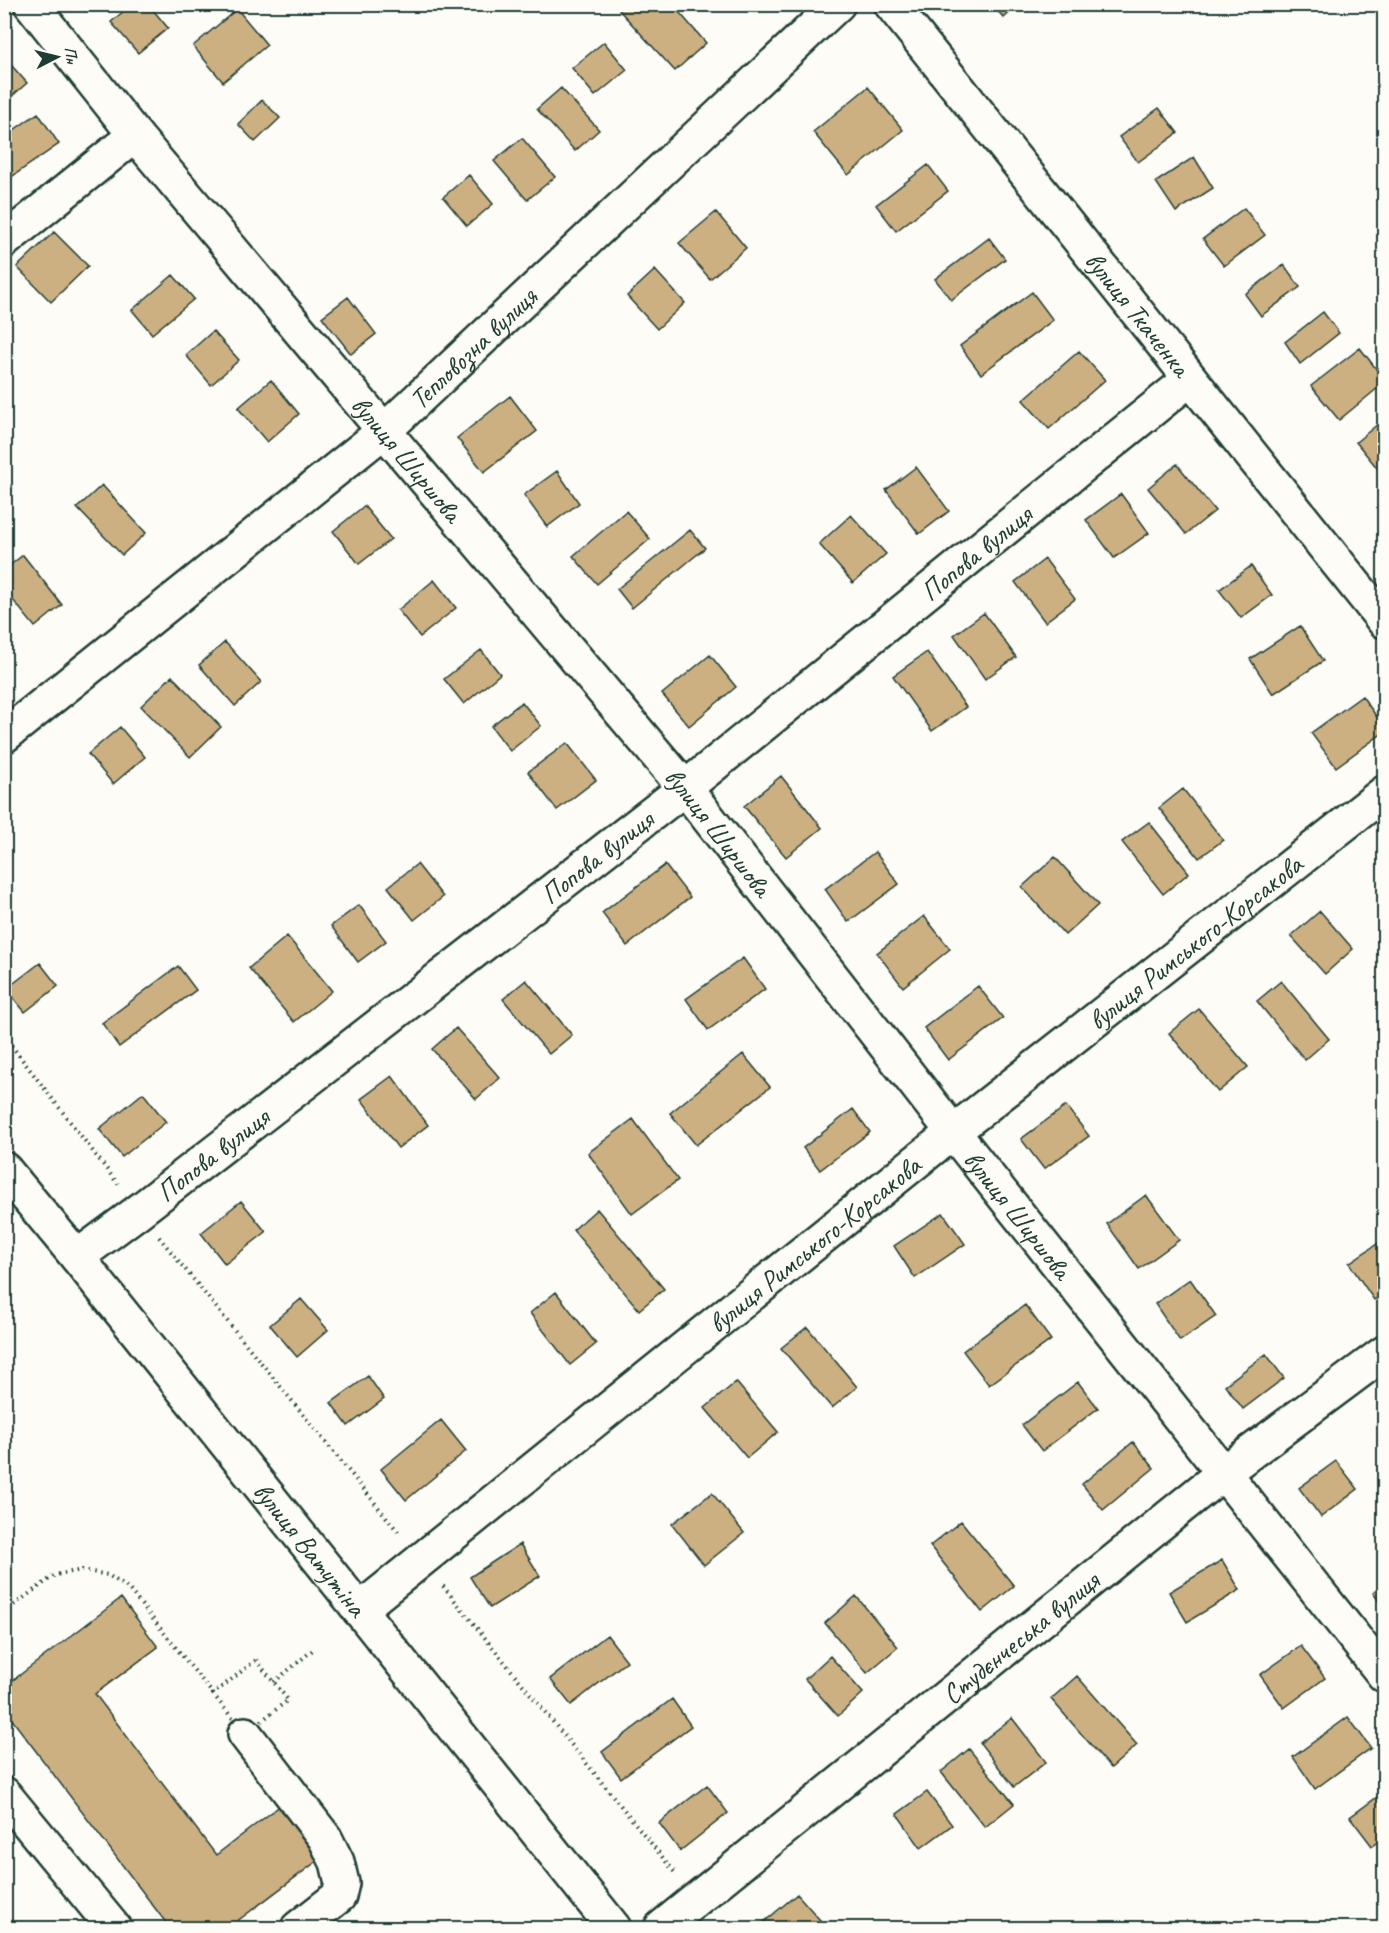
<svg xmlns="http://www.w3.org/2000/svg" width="1389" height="1933" font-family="Caveat,sans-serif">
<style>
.building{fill:#cdb082;stroke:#1f3d34;stroke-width:1.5}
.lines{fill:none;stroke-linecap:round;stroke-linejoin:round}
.minor-casing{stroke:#1f3d34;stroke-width:38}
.path{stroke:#1f3d34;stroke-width:4;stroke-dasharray:1.5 4.5;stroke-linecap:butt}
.minor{stroke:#fdfcf7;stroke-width:33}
.labels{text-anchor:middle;stroke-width:4.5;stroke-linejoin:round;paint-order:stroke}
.street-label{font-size:28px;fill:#1f3d34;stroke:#fdfcf7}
</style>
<rect width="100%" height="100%" fill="#fdfcf7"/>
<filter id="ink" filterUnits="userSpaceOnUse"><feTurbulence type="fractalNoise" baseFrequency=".0167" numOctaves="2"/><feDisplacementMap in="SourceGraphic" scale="12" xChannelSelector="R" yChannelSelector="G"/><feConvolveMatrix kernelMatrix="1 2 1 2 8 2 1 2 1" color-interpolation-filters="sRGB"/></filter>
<g filter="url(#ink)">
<path class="building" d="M 132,4 L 148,4 L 168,28 L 138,53 L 111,22 Z
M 626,4 L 672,4 L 706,43 L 675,71 L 619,10 Z
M 991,4 L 1019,4 L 1004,18 Z
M 237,9 L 267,45 L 223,82 L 193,46 Z
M 604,42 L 627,70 L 595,96 L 572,68 Z
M 4,57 L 27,83 L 4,103 Z
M 868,87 L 903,130 L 848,175 L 813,132 Z
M 561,88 L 599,130 L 575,151 L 537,109 Z
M 262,100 L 280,118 L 255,142 L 238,124 Z
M 1159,108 L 1178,133 L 1138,162 L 1119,137 Z
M 38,113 L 59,144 L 4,182 L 4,137 Z
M 522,138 L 555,177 L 527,200 L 494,161 Z
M 1194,157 L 1213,188 L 1176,212 L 1156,182 Z
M 928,165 L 948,191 L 896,231 L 876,205 Z
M 469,175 L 493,204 L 467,226 L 443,197 Z
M 1244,208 L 1265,235 L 1224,266 L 1203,239 Z
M 716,212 L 746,248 L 710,279 L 679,243 Z
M 54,232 L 88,266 L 51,302 L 17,267 Z
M 989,238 L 1005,259 L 951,300 L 935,279 Z
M 1284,265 L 1300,287 L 1261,316 L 1245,294 Z
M 655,270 L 685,303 L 657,329 L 627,296 Z
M 173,275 L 194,299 L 152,334 L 132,310 Z
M 1032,292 L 1053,320 L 981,374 L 960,346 Z
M 348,297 L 376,334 L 351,354 L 322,317 Z
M 1323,312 L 1339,333 L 1300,364 L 1285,342 Z
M 213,331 L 239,360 L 211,385 L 186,355 Z
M 1360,348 L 1384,379 L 1384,383 L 1339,420 L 1311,386 Z
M 1079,351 L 1105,380 L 1049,429 L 1023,400 Z
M 271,380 L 299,414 L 267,442 L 238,408 Z
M 510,396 L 537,431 L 484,472 L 457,438 Z
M 1384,419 L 1384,464 L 1378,469 L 1356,442 Z
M 1177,464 L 1215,511 L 1186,534 L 1148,488 Z
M 916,467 L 949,511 L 919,534 L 886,490 Z
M 557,471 L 579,503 L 547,527 L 524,495 Z
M 102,485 L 146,533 L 122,555 L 77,508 Z
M 1121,494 L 1149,533 L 1114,558 L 1086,520 Z
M 364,506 L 391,539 L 359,564 L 333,531 Z
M 626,511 L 650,539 L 597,584 L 573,556 Z
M 851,515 L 886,554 L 853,583 L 819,544 Z
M 690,530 L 705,548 L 632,608 L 617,589 Z
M 23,555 L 62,605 L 35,627 L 4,589 L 4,570 Z
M 1045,559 L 1075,599 L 1045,622 L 1015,582 Z
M 1251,566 L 1272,595 L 1241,618 L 1219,590 Z
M 434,580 L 456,608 L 420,637 L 398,610 Z
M 984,613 L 1016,657 L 985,679 L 954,635 Z
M 1300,626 L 1323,661 L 1273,694 L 1250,659 Z
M 225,642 L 261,682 L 235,706 L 199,665 Z
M 481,650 L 500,674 L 464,704 L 444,679 Z
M 927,652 L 966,707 L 932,731 L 893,676 Z
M 710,655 L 736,687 L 689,726 L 662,694 Z
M 172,676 L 221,727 L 190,757 L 141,706 Z
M 1362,696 L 1384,727 L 1384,732 L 1336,767 L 1311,733 Z
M 522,702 L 541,726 L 510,751 L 491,726 Z
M 120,727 L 145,757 L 113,784 L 88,754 Z
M 567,743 L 596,780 L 557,810 L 528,772 Z
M 781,776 L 822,828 L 786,857 L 744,806 Z
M 1183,789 L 1223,840 L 1199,858 L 1159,808 Z
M 1149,822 L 1189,873 L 1163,894 L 1122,842 Z
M 875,852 L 899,884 L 848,922 L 825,889 Z
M 1055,857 L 1098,905 L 1065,935 L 1022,887 Z
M 417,864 L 443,897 L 414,920 L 388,887 Z
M 665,865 L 690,897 L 627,946 L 602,913 Z
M 359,905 L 386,941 L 358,962 L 331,926 Z
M 1320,911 L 1353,949 L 1325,974 L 1291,936 Z
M 924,916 L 950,949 L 903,987 L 877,953 Z
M 287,936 L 332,991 L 294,1022 L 249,968 Z
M 743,958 L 765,989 L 708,1030 L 686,999 Z
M 40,963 L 58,986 L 25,1012 L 6,989 Z
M 178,966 L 196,990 L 119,1047 L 102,1023 Z
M 526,980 L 572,1035 L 549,1054 L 503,999 Z
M 1281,981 L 1329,1039 L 1305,1060 L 1257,1001 Z
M 978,986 L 1003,1018 L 948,1060 L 924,1028 Z
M 1199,1009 L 1248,1067 L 1218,1092 L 1169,1033 Z
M 456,1028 L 500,1078 L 476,1099 L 432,1049 Z
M 743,1054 L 770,1087 L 696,1145 L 670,1113 Z
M 392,1076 L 428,1125 L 398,1148 L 361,1099 Z
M 143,1093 L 166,1122 L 122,1157 L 99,1129 Z
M 1066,1106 L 1089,1136 L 1044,1169 L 1021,1139 Z
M 853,1109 L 870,1132 L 820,1170 L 803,1148 Z
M 633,1119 L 678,1180 L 632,1214 L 588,1153 Z
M 1146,1195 L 1179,1240 L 1139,1269 L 1107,1224 Z
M 241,1201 L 266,1232 L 225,1264 L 201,1233 Z
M 597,1209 L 664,1289 L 639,1310 L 573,1230 Z
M 943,1213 L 965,1244 L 915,1278 L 894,1246 Z
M 1380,1242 L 1384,1248 L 1384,1293 L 1374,1300 L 1349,1263 Z
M 1190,1279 L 1216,1316 L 1180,1341 L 1155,1304 Z
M 556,1292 L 596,1344 L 570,1365 L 530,1313 Z
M 301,1299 L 328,1330 L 297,1357 L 270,1325 Z
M 1025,1305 L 1051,1340 L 989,1385 L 963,1351 Z
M 807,1327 L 857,1387 L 832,1408 L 781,1348 Z
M 1266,1354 L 1284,1378 L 1243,1409 L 1225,1385 Z
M 368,1376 L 384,1399 L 348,1426 L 331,1403 Z
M 736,1382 L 778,1432 L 747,1458 L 705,1408 Z
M 1078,1382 L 1098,1408 L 1042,1451 L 1022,1425 Z
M 441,1420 L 466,1451 L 406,1500 L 381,1469 Z
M 1133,1442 L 1154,1468 L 1103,1510 L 1082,1484 Z
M 1336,1461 L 1358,1489 L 1321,1517 L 1299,1488 Z
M 712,1493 L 744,1533 L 704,1565 L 672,1524 Z
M 961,1521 L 1014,1586 L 982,1612 L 930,1546 Z
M 520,1544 L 540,1576 L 490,1608 L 470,1577 Z
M 1222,1560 L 1240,1590 L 1187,1622 L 1169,1592 Z
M 1384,1583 L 1384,1608 L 1373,1593 Z
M 856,1596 L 898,1647 L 867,1673 L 825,1623 Z
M 121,1598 L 158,1647 L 95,1694 L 216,1855 L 281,1805 L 321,1858 L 228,1928 L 170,1928 L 4,1709 L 4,1687 Z
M 607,1635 L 627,1661 L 571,1705 L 550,1679 Z
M 1301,1646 L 1325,1678 L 1284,1708 L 1260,1675 Z
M 830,1656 L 863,1693 L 838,1716 L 805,1679 Z
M 1077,1676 L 1137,1745 L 1111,1768 L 1051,1699 Z
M 672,1699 L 691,1726 L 621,1778 L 602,1752 Z
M 1348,1717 L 1371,1748 L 1315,1789 L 1293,1757 Z
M 1012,1718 L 1046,1762 L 1014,1787 L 980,1743 Z
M 969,1749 L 1014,1804 L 985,1827 L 941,1772 Z
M 707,1785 L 728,1813 L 680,1851 L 659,1823 Z
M 927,1792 L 952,1825 L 921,1848 L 897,1814 Z
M 1384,1792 L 1384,1837 L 1372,1846 L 1350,1817 Z
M 797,1894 L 827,1928 L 757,1928 Z"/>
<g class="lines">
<defs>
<g id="minor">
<path id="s1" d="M 31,4 L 135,135 L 685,788 L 953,1132 L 1384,1675"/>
<path id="s2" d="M 891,4 L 1384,621"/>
<path d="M 4,241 L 135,135"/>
<path id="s3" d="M 4,736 L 384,431 L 838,4"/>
<path id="s4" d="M 4,1169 L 77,1257 L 614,1928"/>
<path id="s5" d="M 77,1257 L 139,1211 L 685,788 L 1190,379"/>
<path id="s6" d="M 359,1610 L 953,1132 L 1384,793"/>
<path d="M 245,1734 L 325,1838 L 337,1862 L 342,1883 L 339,1896 L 298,1928"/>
<path d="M 4,1794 L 114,1928"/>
<path id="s7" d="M 661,1928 L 1223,1473 L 1384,1353"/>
</g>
</defs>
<use href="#minor" class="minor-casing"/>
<path class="path" d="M 4,1036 L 118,1184
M 159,1237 L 400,1534
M 443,1586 L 676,1874
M 4,1612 L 55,1575 L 82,1570 L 108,1575 L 128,1588 L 213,1694
M 256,1660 L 288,1700 L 245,1734 L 213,1694 Z
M 274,1682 L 314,1649"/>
<use href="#minor" class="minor"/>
</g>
</g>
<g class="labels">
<g class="street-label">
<text dy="10" stroke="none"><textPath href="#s2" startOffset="396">вулиця Ткаченка</textPath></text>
<text dy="10" stroke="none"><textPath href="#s3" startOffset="609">Тепловозна вулиця</textPath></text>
<text dy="10" stroke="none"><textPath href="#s1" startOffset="590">вулиця Ширшова</textPath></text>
<text dy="10" stroke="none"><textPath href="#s5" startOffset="1142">Попова вулиця</textPath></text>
<text dy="10" stroke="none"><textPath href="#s1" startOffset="1076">вулиця Ширшова</textPath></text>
<text dy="10" stroke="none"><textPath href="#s5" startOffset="656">Попова вулиця</textPath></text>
<text dy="10" stroke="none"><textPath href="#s6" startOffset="1070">вулиця Римського-Корсакова</textPath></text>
<text dy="10" stroke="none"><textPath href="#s5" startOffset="170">Попова вулиця</textPath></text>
<text dy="10" stroke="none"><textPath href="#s1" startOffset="1562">вулиця Ширшова</textPath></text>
<text dy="10" stroke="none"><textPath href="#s6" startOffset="584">вулиця Римського-Корсакова</textPath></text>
<text dy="10" stroke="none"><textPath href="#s4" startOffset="488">вулиця Ватутіна</textPath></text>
<text dy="10" stroke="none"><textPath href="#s7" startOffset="462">Студєнчеська вулиця</textPath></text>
</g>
</g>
<rect width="1389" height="1933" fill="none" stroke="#fdfcf7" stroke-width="24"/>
<rect x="12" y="12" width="1365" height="1909" fill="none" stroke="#1f3d34" stroke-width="2" filter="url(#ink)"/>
<g transform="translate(57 57) rotate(83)" stroke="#fdfcf7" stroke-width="4.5" paint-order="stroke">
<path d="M0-4.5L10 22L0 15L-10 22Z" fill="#1f3d34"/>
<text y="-9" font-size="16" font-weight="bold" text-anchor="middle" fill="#1f3d34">Пн</text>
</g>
</svg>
